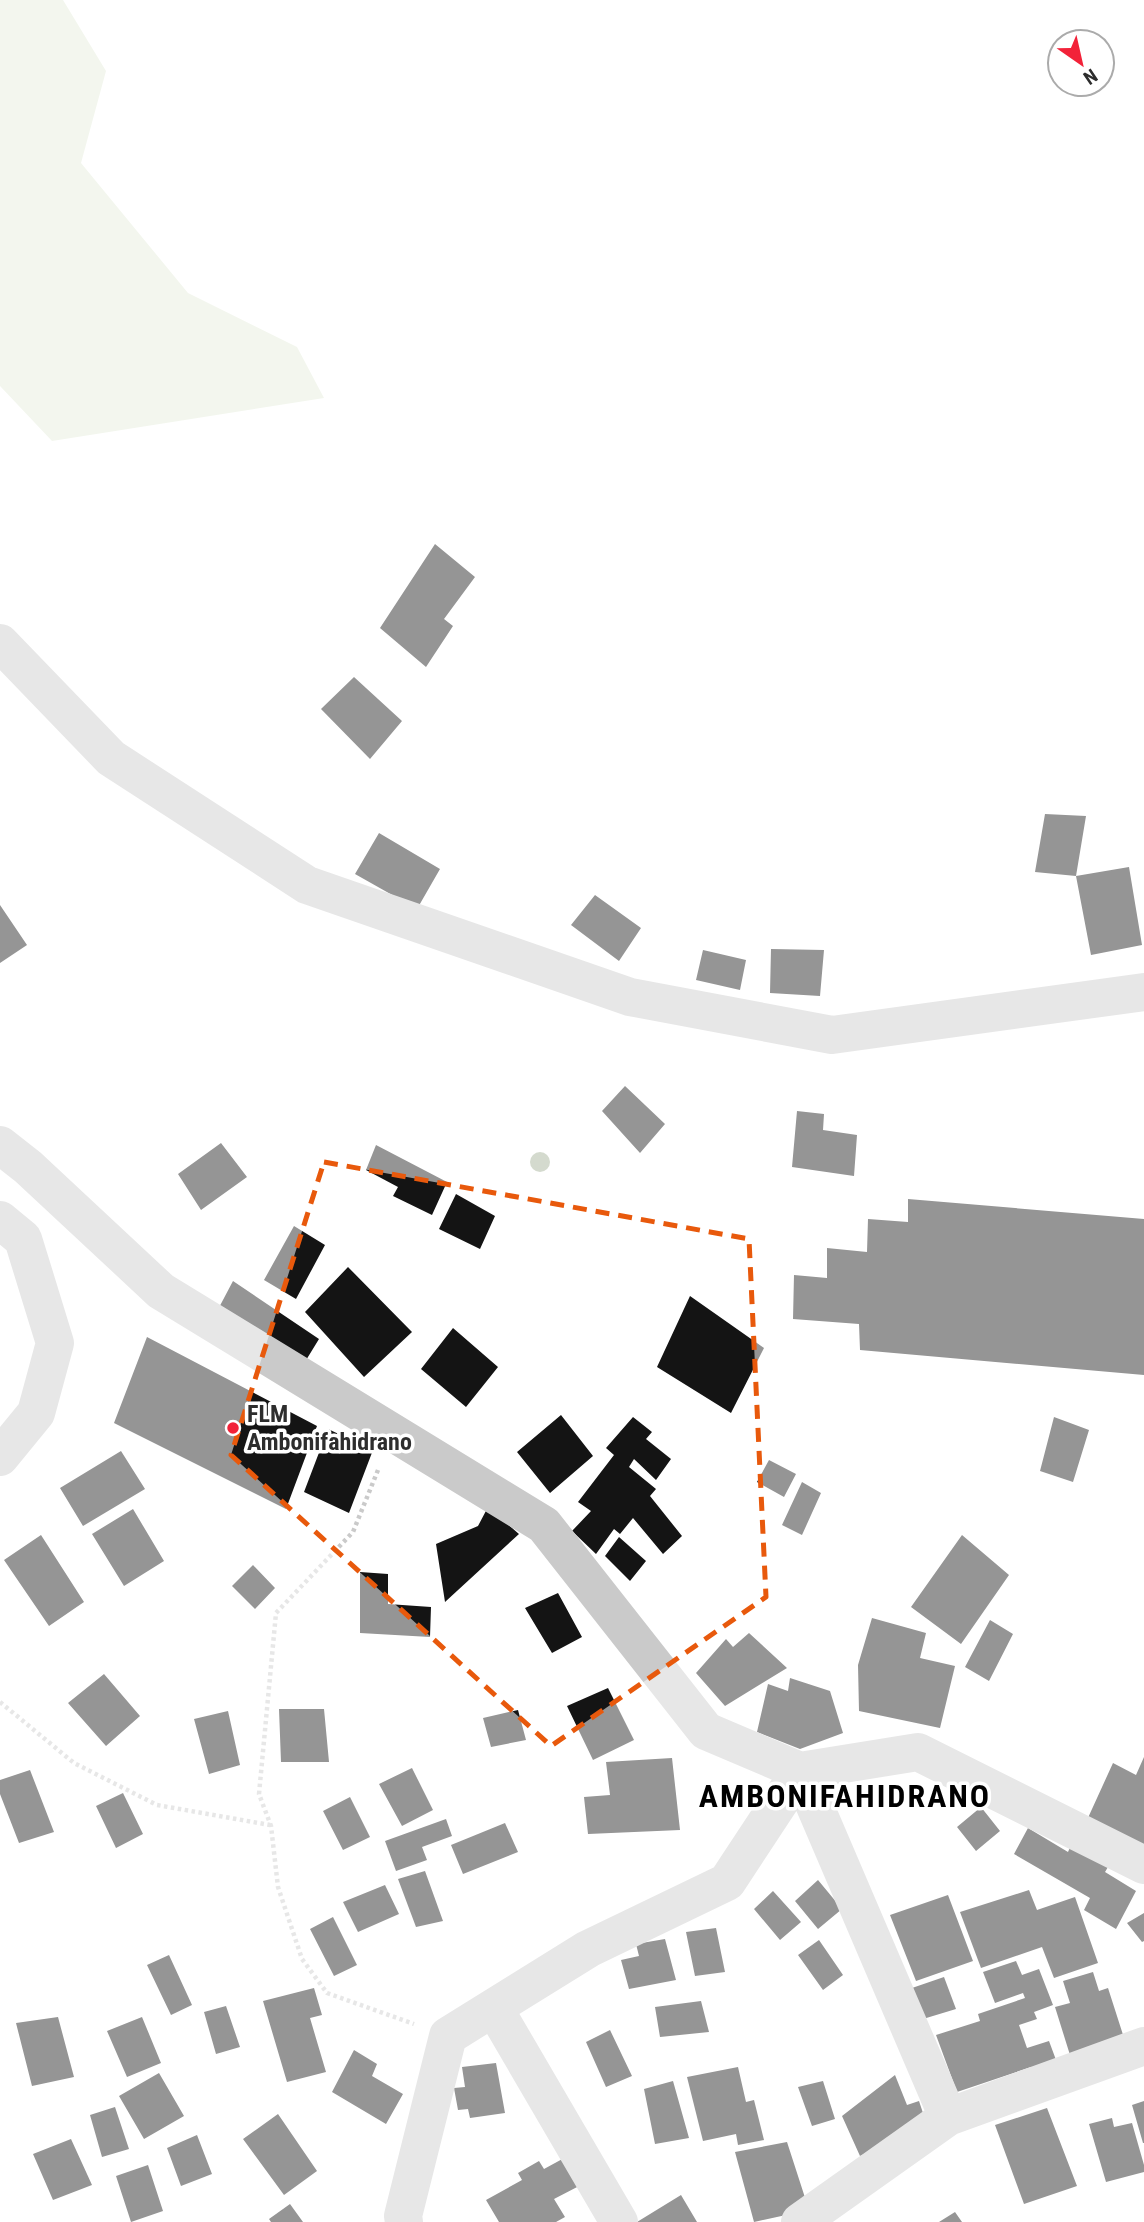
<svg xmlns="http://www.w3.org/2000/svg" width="1144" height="2222" font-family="'Roboto Condensed',sans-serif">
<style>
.green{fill:#e4ecd9}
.building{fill:#141414}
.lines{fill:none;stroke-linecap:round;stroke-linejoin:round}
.path{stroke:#cacaca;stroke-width:4.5;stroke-dasharray:3.5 3.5;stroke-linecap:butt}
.minor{stroke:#cacaca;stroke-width:38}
.tree{fill:#a0ae92}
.marked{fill:none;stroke:#e8590c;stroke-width:5;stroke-dasharray:14 9;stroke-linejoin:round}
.poi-dot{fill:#f22239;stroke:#fff;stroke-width:2.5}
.labels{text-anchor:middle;stroke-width:7;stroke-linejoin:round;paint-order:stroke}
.poi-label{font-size:24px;font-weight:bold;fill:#2d2d2d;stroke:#fff;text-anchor:start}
.district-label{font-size:32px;font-weight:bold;letter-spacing:2px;fill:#000;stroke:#fff}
</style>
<rect width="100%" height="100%" fill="#fff"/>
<path class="green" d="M 0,0 L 63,0 L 106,71 L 81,163 L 188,293 L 297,347 L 324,398 L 52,441 L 0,386 Z"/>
<path class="building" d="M 435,544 L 475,577 L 444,619 L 453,626 L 426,667 L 380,628 Z
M 354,677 L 402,721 L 370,759 L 321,709 Z
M 1045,814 L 1086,816 L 1076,876 L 1035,872 Z
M 379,833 L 440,869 L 417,909 L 355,874 Z
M 1129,867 L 1142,945 L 1091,955 L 1076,876 Z
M 595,895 L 641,928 L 619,961 L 571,925 Z
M 0,905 L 27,945 L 0,963 Z
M 771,949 L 824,950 L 820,996 L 770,993 Z
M 703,950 L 746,960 L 740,990 L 696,980 Z
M 625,1086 L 665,1124 L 640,1153 L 602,1111 Z
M 797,1111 L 824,1114 L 823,1130 L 857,1135 L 854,1176 L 792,1167 Z
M 221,1143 L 247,1177 L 201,1210 L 178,1174 Z
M 376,1145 L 447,1182 L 432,1215 L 393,1196 L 398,1187 L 366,1170 Z
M 456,1194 L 495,1216 L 480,1249 L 439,1229 Z
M 908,1199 L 1144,1219 L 1144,1375 L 860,1350 L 859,1324 L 793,1319 L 794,1275 L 827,1278 L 827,1248 L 867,1252 L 868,1219 L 908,1222 Z
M 294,1226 L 325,1245 L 296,1299 L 264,1280 Z
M 348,1267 L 412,1332 L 364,1377 L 305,1312 Z
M 233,1281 L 319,1339 L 300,1370 L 214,1317 Z
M 690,1296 L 764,1348 L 731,1413 L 657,1367 Z
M 453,1328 L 498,1367 L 466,1407 L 421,1369 Z
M 147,1337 L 317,1426 L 286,1509 L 114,1423 Z
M 561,1415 L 593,1456 L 550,1493 L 517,1452 Z
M 633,1417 L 652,1432 L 646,1439 L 671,1459 L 656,1480 L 634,1459 L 629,1467 L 656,1489 L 650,1496 L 682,1536 L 663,1554 L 633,1518 L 620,1534 L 614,1529 L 596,1554 L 572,1531 L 591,1511 L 578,1502 L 614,1455 L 606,1448 Z
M 1054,1417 L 1089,1430 L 1073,1482 L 1040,1471 Z
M 328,1429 L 373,1450 L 349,1513 L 304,1492 Z
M 121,1451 L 145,1489 L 83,1526 L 60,1488 Z
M 769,1460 L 796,1474 L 784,1497 L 757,1482 Z
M 802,1482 L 821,1493 L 802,1535 L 782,1525 Z
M 488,1507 L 519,1534 L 445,1602 L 436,1544 L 478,1526 Z
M 133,1509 L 164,1561 L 124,1586 L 92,1534 Z
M 41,1535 L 84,1602 L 49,1626 L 4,1560 Z
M 962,1535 L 1009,1575 L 961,1644 L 911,1607 Z
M 619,1537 L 646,1561 L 630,1581 L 605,1556 Z
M 253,1565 L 275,1588 L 255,1609 L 232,1586 Z
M 360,1572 L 388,1574 L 388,1604 L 431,1607 L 430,1637 L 360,1633 Z
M 558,1593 L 582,1637 L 552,1653 L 525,1608 Z
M 872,1618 L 926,1633 L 920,1658 L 955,1666 L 940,1728 L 859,1711 L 858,1665 Z
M 990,1620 L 1013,1634 L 989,1681 L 965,1667 Z
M 749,1633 L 787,1668 L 725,1706 L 696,1673 L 726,1639 L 733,1647 Z
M 104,1674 L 140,1716 L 106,1746 L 68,1703 Z
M 790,1678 L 830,1691 L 843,1733 L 800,1749 L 757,1732 L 768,1684 L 788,1691 Z
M 608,1688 L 634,1740 L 593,1760 L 567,1706 Z
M 279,1709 L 324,1709 L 329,1762 L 281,1762 Z
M 518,1710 L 526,1740 L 491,1747 L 483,1718 Z
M 228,1711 L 240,1765 L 209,1774 L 194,1719 Z
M 1144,1757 L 1144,1850 L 1087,1820 L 1113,1763 L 1136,1775 Z
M 672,1758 L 680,1830 L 588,1834 L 584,1797 L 610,1795 L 606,1762 Z
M 412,1768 L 433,1810 L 402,1826 L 379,1784 Z
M 30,1770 L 54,1832 L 19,1843 L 0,1794 L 0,1780 Z
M 123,1793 L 143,1834 L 116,1848 L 96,1806 Z
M 350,1797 L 370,1837 L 343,1850 L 323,1811 Z
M 981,1807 L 1000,1831 L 976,1851 L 957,1827 Z
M 446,1819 L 452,1836 L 422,1847 L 427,1860 L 396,1871 L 385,1841 Z
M 505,1823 L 518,1852 L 463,1874 L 451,1845 Z
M 1028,1828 L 1068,1852 L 1071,1845 L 1108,1867 L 1105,1872 L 1136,1891 L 1116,1929 L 1084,1910 L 1090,1898 L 1014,1854 Z
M 425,1871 L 443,1921 L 416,1927 L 398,1879 Z
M 818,1880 L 842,1909 L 818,1929 L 795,1901 Z
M 385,1885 L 399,1914 L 358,1932 L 343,1902 Z
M 1029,1890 L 1037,1910 L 1075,1897 L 1098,1963 L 1054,1978 L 1042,1947 L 981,1968 L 960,1912 Z
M 773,1891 L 801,1922 L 780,1940 L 754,1909 Z
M 948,1895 L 973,1961 L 916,1981 L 890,1915 Z
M 1144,1913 L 1144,1941 L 1142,1942 L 1127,1923 Z
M 333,1917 L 357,1965 L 334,1976 L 310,1929 Z
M 716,1928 L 725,1972 L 695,1976 L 686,1932 Z
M 665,1939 L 676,1980 L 629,1989 L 621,1960 L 639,1956 L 636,1944 Z
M 819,1940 L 843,1975 L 823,1990 L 798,1955 Z
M 169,1955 L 192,2005 L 171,2015 L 147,1965 Z
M 1016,1961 L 1022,1975 L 1039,1969 L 1053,2005 L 1034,2012 L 1037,2019 L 1019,2025 L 1027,2048 L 1049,2041 L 1059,2068 L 1031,2067 L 957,2092 L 936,2035 L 980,2021 L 978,2014 L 1025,1998 L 1023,1993 L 995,2003 L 983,1972 Z
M 1093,1972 L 1099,1991 L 1108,1988 L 1125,2041 L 1070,2055 L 1055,2007 L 1070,2003 L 1063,1981 Z
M 944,1977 L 956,2009 L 923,2019 L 912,1988 Z
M 314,1988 L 322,2015 L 310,2018 L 326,2072 L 287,2082 L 263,2001 Z
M 701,2001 L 709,2032 L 660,2037 L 655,2007 Z
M 226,2006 L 240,2047 L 216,2054 L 204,2012 Z
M 58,2017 L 74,2077 L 32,2086 L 16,2023 Z
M 142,2017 L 161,2063 L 127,2077 L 107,2031 Z
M 610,2030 L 632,2076 L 606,2087 L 586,2042 Z
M 354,2050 L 377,2064 L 372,2076 L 403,2094 L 386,2124 L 332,2092 Z
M 496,2063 L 505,2113 L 470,2118 L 468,2109 L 458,2110 L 454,2088 L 465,2087 L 462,2067 Z
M 738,2067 L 746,2102 L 754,2100 L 764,2140 L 738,2145 L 736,2134 L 703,2141 L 687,2077 Z
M 159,2073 L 184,2116 L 144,2139 L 119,2096 Z
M 895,2075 L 907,2105 L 919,2101 L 927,2125 L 860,2156 L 842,2116 Z
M 673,2081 L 689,2138 L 655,2144 L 644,2089 Z
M 823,2081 L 835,2119 L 812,2126 L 798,2087 Z
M 1144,2101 L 1144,2143 L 1143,2143 L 1132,2105 Z
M 115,2107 L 129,2149 L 102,2157 L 90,2115 Z
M 1047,2108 L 1077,2186 L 1024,2204 L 995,2125 Z
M 278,2114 L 317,2171 L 284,2195 L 243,2139 Z
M 1112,2118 L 1114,2127 L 1132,2123 L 1144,2165 L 1144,2172 L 1106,2182 L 1089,2124 Z
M 197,2135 L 212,2174 L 181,2186 L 167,2148 Z
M 71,2139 L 92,2185 L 53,2200 L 33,2154 Z
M 787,2142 L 809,2210 L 754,2222 L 735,2152 Z
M 566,2157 L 581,2185 L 554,2199 L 565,2217 L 556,2222 L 499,2222 L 486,2200 L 522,2180 L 518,2173 L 539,2161 L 544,2169 Z
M 148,2165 L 163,2211 L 131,2222 L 116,2176 Z
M 681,2195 L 697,2222 L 637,2222 Z
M 290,2204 L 303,2222 L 271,2222 L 269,2219 Z
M 955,2212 L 962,2222 L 939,2222 Z"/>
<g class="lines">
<path class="path" d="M 378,1470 L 353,1532 L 276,1613 L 259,1794 L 271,1826 L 278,1887 L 302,1959 L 327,1993 L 414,2024
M 0,1702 L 74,1763 L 157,1805 L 270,1825"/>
<path class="minor" d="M 0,643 L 111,758 L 307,885 L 630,997 L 832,1035 L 1144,992
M 0,1145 L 28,1167 L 161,1291 L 544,1525 L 706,1731 L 800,1771 L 918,1752 L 1144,1865
M 0,1220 L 23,1239 L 55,1343 L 36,1413 L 0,1457
M 800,1771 L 948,2117
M 494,2008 L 619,2222
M 404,2222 L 403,2216 L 448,2036 L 588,1949 L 727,1882 L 800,1771
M 800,2222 L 948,2117 L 1144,2046"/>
</g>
<circle class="tree" cx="540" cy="1162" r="10"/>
<path d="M0 0H1144V2222H0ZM 324,1162 L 749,1239 L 766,1597 L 551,1746 L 231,1455 Z" fill="#fff" fill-opacity=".55" fill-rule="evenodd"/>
<path class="marked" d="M 324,1162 L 749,1239 L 766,1597 L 551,1746 L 231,1455 Z"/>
<circle class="poi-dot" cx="233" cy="1428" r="7"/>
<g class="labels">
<g class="poi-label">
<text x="247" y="1422">FLM<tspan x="247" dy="28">Ambonifahidrano</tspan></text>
</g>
<g class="district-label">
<text x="845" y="1807">AMBONIFAHIDRANO</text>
</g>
</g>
<g transform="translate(1081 63) rotate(146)"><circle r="33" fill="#ffffff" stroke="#ababab" stroke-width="2"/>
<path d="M0-5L12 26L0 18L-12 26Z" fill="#f22239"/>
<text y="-10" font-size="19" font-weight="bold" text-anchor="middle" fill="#2d2d2d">N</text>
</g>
</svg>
